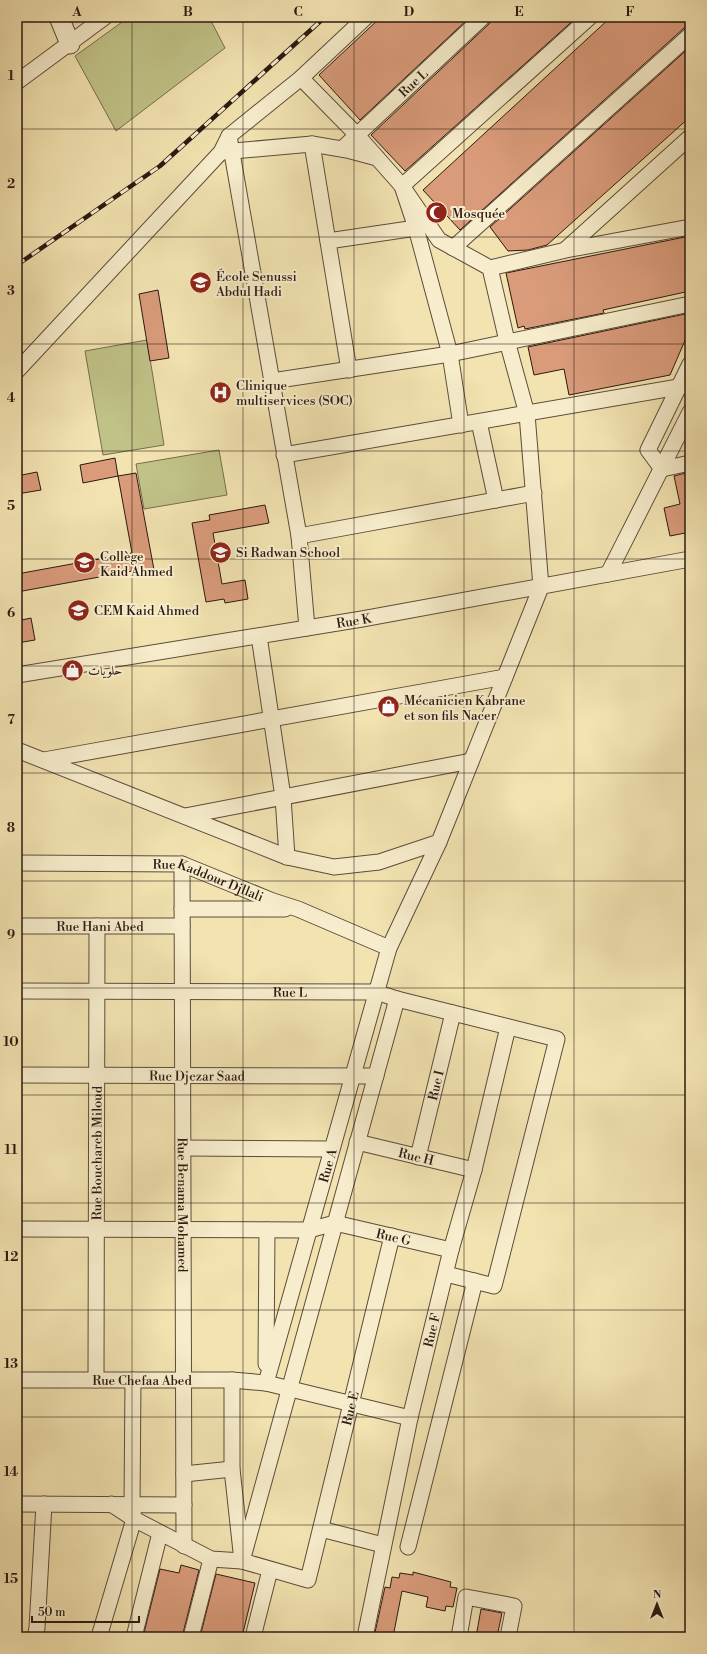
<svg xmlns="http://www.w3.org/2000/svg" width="707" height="1654" font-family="'Libre Bodoni',Amiri,serif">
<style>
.green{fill:#c0c287;stroke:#766e4c}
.building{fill:#d99b7a;stroke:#2b1912}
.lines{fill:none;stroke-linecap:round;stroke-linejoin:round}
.minor-casing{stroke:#5d4c3a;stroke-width:17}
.tertiary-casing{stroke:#5d4c3a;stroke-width:21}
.minor{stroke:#f7edcc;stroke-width:15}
.tertiary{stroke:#f7edcc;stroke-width:19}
.rail-casing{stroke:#2b1912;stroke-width:4.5}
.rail{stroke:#f7edcc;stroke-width:3;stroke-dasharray:9;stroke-linecap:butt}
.grid{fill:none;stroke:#2b1912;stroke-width:1;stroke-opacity:0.55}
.labels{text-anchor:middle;stroke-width:4;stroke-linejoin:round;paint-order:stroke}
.street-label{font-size:13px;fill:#2b1912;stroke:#f7edcc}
.poi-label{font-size:13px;fill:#2b1912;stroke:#f7edcc;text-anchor:start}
.neatline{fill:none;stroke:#2b1912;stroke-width:1.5}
.grid-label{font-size:13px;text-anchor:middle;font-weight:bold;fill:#2b1912}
</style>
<rect width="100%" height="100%" fill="#f2e3b1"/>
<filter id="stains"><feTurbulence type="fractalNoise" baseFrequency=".005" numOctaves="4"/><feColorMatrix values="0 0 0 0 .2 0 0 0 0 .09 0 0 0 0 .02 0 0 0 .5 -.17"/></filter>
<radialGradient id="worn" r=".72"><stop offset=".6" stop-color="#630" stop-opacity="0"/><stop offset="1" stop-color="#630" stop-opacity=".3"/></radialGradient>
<path class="green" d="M 129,17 L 209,17 L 225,48 L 116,131 L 75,56 Z
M 147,340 L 164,445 L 103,455 L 85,351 Z
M 219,450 L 227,495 L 144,509 L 136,464 Z"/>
<path class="building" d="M 381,17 L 470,17 L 360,120 L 319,75 Z
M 492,17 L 577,17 L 405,171 L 371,135 L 489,24 Z
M 611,17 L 690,17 L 690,26 L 684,28 L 460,230 L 423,190 Z
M 690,47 L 690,117 L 547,245 L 528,250 L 508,251 L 490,227 Z
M 690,236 L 690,291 L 603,310 L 604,313 L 525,329 L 524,326 L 518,328 L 506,273 Z
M 158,290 L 169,358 L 150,361 L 139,294 Z
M 690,313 L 690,329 L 670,375 L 569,395 L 564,369 L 534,375 L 528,347 Z
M 115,458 L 118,476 L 83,483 L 80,465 Z
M 37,472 L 41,490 L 17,494 L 17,476 Z
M 690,472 L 690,532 L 670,536 L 664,508 L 680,504 L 674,476 Z
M 136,473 L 155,575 L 140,577 L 138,570 L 17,592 L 17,574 L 132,553 L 118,476 Z
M 265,505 L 269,523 L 213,533 L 222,584 L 245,580 L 248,599 L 225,603 L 224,599 L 206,602 L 192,523 L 210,520 L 209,515 Z
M 31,618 L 35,640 L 17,643 L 17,621 Z
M 181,1565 L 199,1570 L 182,1637 L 143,1637 L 160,1569 L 179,1573 Z
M 413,1572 L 451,1582 L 450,1587 L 457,1588 L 453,1607 L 446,1606 L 445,1611 L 426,1607 L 428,1597 L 402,1591 L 393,1637 L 374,1637 L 385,1587 L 390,1588 L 392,1577 L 399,1578 L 400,1573 L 413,1575 Z
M 216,1574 L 255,1583 L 242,1637 L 200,1637 Z
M 481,1609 L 502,1613 L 497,1637 L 476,1637 Z"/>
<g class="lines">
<defs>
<g id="minor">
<path d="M 17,82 L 105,17"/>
<path d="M 229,136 L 299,536 L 307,628"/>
<path d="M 312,144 L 349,370"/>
<path id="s1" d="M 342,149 L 483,17"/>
<path d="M 222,152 L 312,144 L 347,150 L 377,158"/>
<path d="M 328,241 L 416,228"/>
<path d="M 453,248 L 690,35"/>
<path d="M 566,249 L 690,137"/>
<path d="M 490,268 L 566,250 L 690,227"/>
<path d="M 690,364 L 648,450 L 662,469 L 690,463"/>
<path d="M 17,371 L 221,152 L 229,136 L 301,78 L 366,17"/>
<path d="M 272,381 L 450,354 L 690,304"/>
<path d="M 479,422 L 496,500"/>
<path d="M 461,425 L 450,354 L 416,228 L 402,186 L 590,17"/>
<path d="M 284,455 L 690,385"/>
<path d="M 299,536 L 534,493"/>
<path d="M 608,574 L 690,412"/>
<path d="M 259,636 L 283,797 L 287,857"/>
<path id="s2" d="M 17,675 L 362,619 L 690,559"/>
<path d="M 17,750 L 287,857 L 334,867 L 379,862 L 439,842 L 541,587 L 527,414 L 507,341 L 490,268 L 439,240 L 402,186 L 357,135 L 301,78"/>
<path d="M 44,760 L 505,677"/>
<path d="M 185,816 L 471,761"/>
<path id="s3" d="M 17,863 L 182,864 L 273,901 L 298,909 L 389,948"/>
<path id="s4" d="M 182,864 L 184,1546"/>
<path d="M 182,909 L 285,909"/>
<path id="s5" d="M 17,926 L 182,926"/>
<path id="s6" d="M 17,991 L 376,992 L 397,999 L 557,1039 L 494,1286 L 446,1274"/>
<path id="s7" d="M 17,1075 L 376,1076"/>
<path id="s8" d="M 357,1142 L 474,1170"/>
<path d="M 183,1148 L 331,1149"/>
<path id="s9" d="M 418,1157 L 453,1013"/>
<path id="s10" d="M 17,1229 L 309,1230 L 335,1223 L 451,1250"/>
<path d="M 266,1364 L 267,1230"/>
<path id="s11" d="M 17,1380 L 232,1380 L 266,1383 L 410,1418"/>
<path id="s12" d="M 96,1380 L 97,926"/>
<path id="s13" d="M 232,1380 L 232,1469 L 242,1561 L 308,1580 L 392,1236"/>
<path id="s14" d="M 266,1383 L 389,948 L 439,842"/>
<path d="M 184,1474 L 232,1469"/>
<path d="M 17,1504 L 184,1505"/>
<path d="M 111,1504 L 134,1519 L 211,1559 L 242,1561 L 397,999"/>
<path d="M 321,1529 L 383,1545"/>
<path d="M 408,1547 L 475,1281"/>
<path d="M 35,1637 L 37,1628 L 44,1504"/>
<path d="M 99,1637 L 134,1519 L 132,1505 L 133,1380"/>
<path d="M 134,1637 L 160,1533"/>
<path d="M 191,1637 L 211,1559"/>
<path d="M 253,1637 L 270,1570"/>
<path id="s15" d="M 365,1637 L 410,1418 L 451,1250 L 474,1170 L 508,1027"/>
<path d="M 459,1637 L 466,1597 L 514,1606 L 508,1637"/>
</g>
<path id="tertiary" d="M 59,17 L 70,44"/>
</defs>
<use href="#minor" class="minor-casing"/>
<use href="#tertiary" class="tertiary-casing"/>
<use href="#minor" class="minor"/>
<use href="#tertiary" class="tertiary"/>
<defs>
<path id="rail" d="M 17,265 L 160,166 L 325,17"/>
</defs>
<use href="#rail" class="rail-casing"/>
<use href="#rail" class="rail"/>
</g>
<path class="grid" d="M 132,17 L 132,1637M 243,17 L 243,1637M 354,17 L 354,1637M 464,17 L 464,1637M 574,17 L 574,1637M 17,129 L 690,129M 17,237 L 690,237M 17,344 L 690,344M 17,451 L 690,451M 17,559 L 690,559M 17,666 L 690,666M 17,773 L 690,773M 17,881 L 690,881M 17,988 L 690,988M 17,1095 L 690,1095M 17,1203 L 690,1203M 17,1310 L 690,1310M 17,1417 L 690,1417M 17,1525 L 690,1525"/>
<defs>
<symbol id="mosque-disc" viewBox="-11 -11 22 22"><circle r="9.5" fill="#8f2418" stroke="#f7edcc"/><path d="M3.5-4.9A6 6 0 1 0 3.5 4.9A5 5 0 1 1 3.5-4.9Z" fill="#fff"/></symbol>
<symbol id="school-disc" viewBox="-11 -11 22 22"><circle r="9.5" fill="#8f2418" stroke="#f7edcc"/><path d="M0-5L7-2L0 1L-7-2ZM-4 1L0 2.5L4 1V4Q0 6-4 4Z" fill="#fff"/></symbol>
<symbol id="hospital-disc" viewBox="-11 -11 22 22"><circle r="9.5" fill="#8f2418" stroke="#f7edcc"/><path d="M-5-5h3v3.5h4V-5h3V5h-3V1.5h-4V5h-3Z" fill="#fff"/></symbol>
<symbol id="shop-disc" viewBox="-11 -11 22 22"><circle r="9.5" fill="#8f2418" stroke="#f7edcc"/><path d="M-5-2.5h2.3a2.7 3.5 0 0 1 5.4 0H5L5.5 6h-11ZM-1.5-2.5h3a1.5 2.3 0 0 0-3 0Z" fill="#fff"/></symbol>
</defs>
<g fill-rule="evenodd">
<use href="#mosque-disc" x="424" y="200" width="25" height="25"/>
<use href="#school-disc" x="188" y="270" width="25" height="25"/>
<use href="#hospital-disc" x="208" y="380" width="25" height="25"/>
<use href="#school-disc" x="208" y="540" width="25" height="25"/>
<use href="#school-disc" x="72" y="550" width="25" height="25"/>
<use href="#school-disc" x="66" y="598" width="25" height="25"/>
<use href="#shop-disc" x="60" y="658" width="25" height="25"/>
<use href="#shop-disc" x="376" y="694" width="25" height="25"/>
</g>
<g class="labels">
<g class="street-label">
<text dy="5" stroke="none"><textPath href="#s1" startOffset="97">Rue L</textPath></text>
<text dy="5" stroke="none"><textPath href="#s2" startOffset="341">Rue K</textPath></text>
<text dy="5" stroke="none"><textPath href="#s3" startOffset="194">Rue Kaddour Djllali</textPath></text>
<text dy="5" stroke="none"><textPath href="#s5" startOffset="83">Rue Hani Abed</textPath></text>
<text dy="5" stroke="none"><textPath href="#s6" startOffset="273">Rue L</textPath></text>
<text dy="5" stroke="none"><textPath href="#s7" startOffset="180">Rue Djezar Saad</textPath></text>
<text dy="5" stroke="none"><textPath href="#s9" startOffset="74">Rue I</textPath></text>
<text dy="5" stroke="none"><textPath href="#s12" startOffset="227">Rue Bouchareb Miloud</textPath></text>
<text dy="5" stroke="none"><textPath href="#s8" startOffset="61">Rue H</textPath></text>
<text dy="5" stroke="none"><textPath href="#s14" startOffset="226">Rue A</textPath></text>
<text dy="5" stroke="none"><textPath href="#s4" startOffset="341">Rue Benama Mohamed</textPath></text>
<text dy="5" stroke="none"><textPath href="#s10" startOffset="379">Rue G</textPath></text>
<text dy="5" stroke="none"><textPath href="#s15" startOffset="314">Rue F</textPath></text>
<text dy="5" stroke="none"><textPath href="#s11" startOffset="125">Rue Chefaa Abed</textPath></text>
<text dy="5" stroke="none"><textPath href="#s13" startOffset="427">Rue E</textPath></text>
</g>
<g class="poi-label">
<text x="452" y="218">Mosquée</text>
<text x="216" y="281">École Senussi<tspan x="216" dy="15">Abdul Hadi</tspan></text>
<text x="236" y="390">Clinique<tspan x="236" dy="15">multiservices (SOC)</tspan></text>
<text x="236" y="557">Si Radwan School</text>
<text x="100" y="561">Collège<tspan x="100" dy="15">Kaid Ahmed</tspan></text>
<text x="94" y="615">CEM Kaid Ahmed</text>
<text x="88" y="675">حلويات</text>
<text x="404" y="705">Mécanicien Kabrane<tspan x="404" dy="15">et son fils Nacer</tspan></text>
</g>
</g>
<rect width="707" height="1654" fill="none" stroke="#f2e3b1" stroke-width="44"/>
<g transform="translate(657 1604)" stroke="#f7edcc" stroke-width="3" paint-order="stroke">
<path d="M0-3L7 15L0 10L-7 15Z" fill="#2b1912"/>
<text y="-6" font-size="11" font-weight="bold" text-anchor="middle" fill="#2b1912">N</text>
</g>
<path d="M32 1616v6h107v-6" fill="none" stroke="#2b1912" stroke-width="2"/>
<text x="38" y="1616" font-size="12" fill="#2b1912" stroke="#f7edcc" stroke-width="3" paint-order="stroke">50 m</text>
<rect x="22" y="22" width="663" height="1610" class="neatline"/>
<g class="grid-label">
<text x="77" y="16">A</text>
<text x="188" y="16">B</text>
<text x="298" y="16">C</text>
<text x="409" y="16">D</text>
<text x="519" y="16">E</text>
<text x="630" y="16">F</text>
<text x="11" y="80">1</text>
<text x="11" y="188">2</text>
<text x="11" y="295">3</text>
<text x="11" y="402">4</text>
<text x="11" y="510">5</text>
<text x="11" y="617">6</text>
<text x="11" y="724">7</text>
<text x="11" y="832">8</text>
<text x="11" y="939">9</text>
<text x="11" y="1046">10</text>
<text x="11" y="1154">11</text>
<text x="11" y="1261">12</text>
<text x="11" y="1368">13</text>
<text x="11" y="1476">14</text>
<text x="11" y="1583">15</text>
</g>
<rect width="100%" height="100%" filter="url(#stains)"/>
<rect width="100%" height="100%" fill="url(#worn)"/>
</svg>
